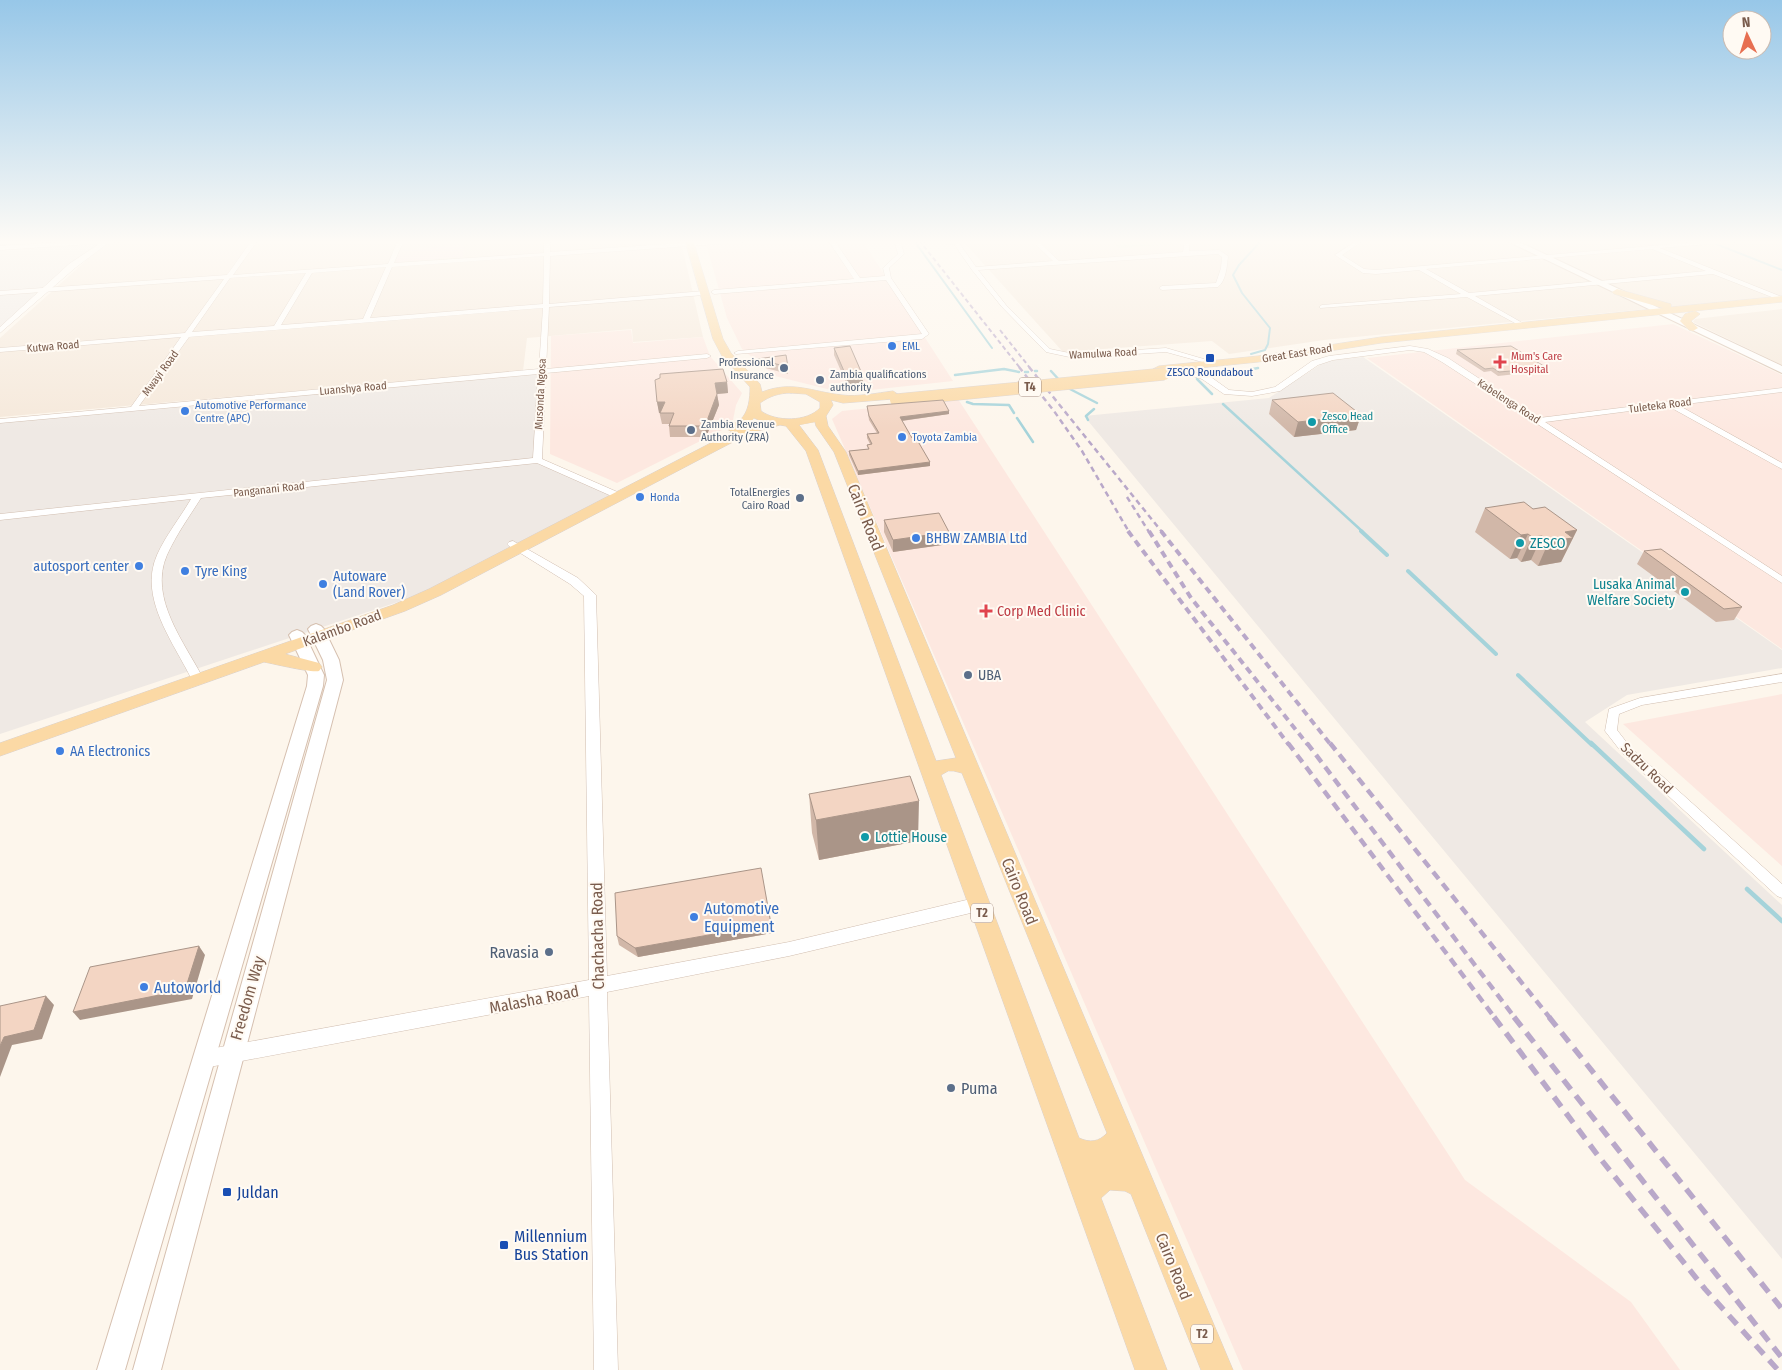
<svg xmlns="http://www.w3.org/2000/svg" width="1782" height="1370" font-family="'Fira Sans Condensed',sans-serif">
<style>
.residential{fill:#f5e8da}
.commercial{fill:#fde8e0}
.industrial{fill:#efe9e4}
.medical{fill:#fbdfe3}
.green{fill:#d8ecc9}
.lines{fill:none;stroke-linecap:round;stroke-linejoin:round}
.stream-far3{stroke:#a5d3da;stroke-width:2}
.stream-far2{stroke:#a5d3da;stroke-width:2.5}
.stream-far1{stroke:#a5d3da;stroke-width:4}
.stream{stroke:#a5d3da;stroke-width:4.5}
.minor-casing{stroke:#d1beb0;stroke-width:1}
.tertiary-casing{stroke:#d1beb0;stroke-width:1}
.secondary-casing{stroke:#d6c0b0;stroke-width:2}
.primary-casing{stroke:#dad1cd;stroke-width:1}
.minor{fill:#fff;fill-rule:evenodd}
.tertiary{fill:#fff;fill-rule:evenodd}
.secondary{fill:#fff;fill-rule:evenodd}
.primary{fill:#fbd9a5;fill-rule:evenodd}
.rail-far4{stroke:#b9a8c9;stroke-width:2;stroke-dasharray:4.5 3;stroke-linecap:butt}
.rail-far3{stroke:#b9a8c9;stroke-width:2.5;stroke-dasharray:5.5 4;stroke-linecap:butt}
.rail-far2{stroke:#b9a8c9;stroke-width:4;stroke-dasharray:7 5;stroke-linecap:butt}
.rail-far1{stroke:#b9a8c9;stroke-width:4.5;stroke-dasharray:9 6;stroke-linecap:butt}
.rail{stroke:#b9a8c9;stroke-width:5.5;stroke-dasharray:12 8;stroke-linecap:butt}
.primary-bridge-casing{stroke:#dad1cd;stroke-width:13;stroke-linecap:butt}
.primary-bridge{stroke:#fbd9a5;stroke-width:12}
.wall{fill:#d1b7a8}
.shaded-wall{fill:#aa9588}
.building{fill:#f3d5c3;stroke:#aa9588}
.shop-dot{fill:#3f7fe0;stroke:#fffaf3;stroke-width:2}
.transit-dot{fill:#1a4fb4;stroke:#fffaf3;stroke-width:2}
.health-dot{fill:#e0444e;stroke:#fffaf3;stroke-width:2}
.service-dot{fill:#5c6f8a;stroke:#fffaf3;stroke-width:2}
.culture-dot{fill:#0f9aa8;stroke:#fffaf3;stroke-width:2}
.labels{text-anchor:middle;stroke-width:4;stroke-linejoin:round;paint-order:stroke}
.far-street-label{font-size:11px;fill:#7a5c4d;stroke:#fffaf3}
.far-shop-label{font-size:11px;fill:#366cbe;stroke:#fffaf3;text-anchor:start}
.far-health-label{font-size:11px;fill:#be3a42;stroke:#fffaf3;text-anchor:start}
.far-service-label{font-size:11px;fill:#4e5e75;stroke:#fffaf3;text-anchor:end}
.far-transit-label{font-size:11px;fill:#164399;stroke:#fffaf3}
.far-culture-label{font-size:11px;fill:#0d838f;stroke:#fffaf3;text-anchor:start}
.shield{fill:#fffaf3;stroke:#a28b7f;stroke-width:1}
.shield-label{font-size:12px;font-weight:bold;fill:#7a5c4d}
.shop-label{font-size:14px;fill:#366cbe;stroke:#fffaf3;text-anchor:start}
.culture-label{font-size:14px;fill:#0d838f;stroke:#fffaf3;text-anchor:start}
.health-label{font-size:14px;fill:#be3a42;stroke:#fffaf3;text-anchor:start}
.street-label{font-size:14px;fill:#7a5c4d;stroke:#fffaf3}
.service-label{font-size:14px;fill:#4e5e75;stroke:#fffaf3;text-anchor:start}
.near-street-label{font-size:16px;fill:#7a5c4d;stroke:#fffaf3}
.near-shop-label{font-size:16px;fill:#366cbe;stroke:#fffaf3;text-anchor:start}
.near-service-label{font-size:16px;fill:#4e5e75;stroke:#fffaf3;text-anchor:end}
.near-transit-label{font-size:16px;fill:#164399;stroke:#fffaf3;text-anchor:start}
</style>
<rect width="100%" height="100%" fill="#fdf6ec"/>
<path class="residential" d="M 109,240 L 682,240 L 682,246 L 703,337 L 633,342 L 632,329 L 527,338 L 523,371 L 0,417 L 0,338 Z
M 962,240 L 1782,240 L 1782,296 L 1324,340 L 1229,354 L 1212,341 L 1063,352 Z
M 1782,309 L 1782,365 L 1693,322 L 1695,319 Z"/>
<path class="commercial" d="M 705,240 L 862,240 L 953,381 L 843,393 L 775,376 L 742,349 L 727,318 Z
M 1673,324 L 1782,375 L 1782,649 L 1367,358 Z
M 631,330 L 633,343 L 703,337 L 710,356 L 742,393 L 736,405 L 732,425 L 617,483 L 550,454 L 551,336 Z
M 958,399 L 1465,1180 L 1631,1302 L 1680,1370 L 1243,1370 L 832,419 L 842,411 Z
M 1782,694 L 1782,866 L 1623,724 Z"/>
<path class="industrial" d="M 0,240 L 106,240 L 0,331 Z
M 1363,357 L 1782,650 L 1782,668 L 1627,695 L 1585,722 L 1782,905 L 1782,1259 L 1084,416 L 1269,398 L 1326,361 Z
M 538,371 L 535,460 L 620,493 L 434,590 L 0,734 L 0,420 Z"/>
<path class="medical" d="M 465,245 L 462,257 L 396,262 L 400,250 Z"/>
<path class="green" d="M 1110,240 L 1169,240 L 1174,244 L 1119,248 Z"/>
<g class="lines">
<path class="stream-far3" d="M 915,242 L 992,348
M 1716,244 L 1782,270
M 1251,354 L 1265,350 L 1268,344 L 1270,328 L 1242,293 L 1233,275 L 1239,265 L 1262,240"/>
<path class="stream-far2" d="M 1035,371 L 1037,371
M 1051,371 L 1061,382
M 1243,371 L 1258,368
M 1025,372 L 1028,372
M 955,375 L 1004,369 L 1019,372
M 1197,379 L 1212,394
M 1066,387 L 1097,403
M 967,402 L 973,404 L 1009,405 L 1014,413
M 1223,404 L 1363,532
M 1017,418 L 1033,442
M 1088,420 L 1086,416 L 1094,409"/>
<path class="stream-far1" d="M 1361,531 L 1387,555
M 1408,571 L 1496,654
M 1518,675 L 1592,745"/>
<path class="stream" d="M 1591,743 L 1704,849
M 1747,889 L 1782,921"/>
<defs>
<path id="minor" d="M 99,240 L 124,240 L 121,242 L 0,250 L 0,246 Z
M 252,240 L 258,240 L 233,275 L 388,264 L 398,240 L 404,240 L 394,263 L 544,253 L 544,240 L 550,240 L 550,252 L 725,240 L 748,240 L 745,242 L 550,256 L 549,304 L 704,291 L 707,293 L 704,295 L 549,307 L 546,369 L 707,354 L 711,356 L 707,358 L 546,373 L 542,459 L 622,494 L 622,498 L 616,498 L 537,463 L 201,498 C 189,517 176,535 167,555 C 148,598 185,643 204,680 L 198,684 L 192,680 C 174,643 138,598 157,555 C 166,535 180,518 191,499 L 0,520 L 0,514 L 533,458 L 538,374 L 0,423 L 0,419 L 131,407 L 181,337 L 0,352 L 0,348 L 185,333 L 224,279 L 0,295 L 0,291 L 227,275 ZM 544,256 L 543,304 L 370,318 L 392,267 ZM 386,267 L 363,319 L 281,325 L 312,273 ZM 306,273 L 274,326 L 192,332 L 230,278 ZM 543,308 L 539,369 L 139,406 L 189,337 Z
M 828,240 L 834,240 L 860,278 L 885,276 L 883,268 L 898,254 L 894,240 L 900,240 L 904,254 L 889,268 L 891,278 L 929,334 L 922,339 L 736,354 L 734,353 L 738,351 L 922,334 L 886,280 L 714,294 L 711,292 L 714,290 L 854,279 Z
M 914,240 L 957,240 L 976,267 L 1053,261 L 1031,240 L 1037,240 L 1059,261 L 1183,252 L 1184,245 L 1179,240 L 1185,240 L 1189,244 L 1189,251 L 1219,250 L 1228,256 C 1227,266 1226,281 1218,287 L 1162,290 L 1159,288 L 1162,286 L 1216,283 L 1221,268 L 1222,257 L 1218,254 L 978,270 L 1006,305 L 1050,349 L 1074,354 L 1166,348 L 1221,364 L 1217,366 L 1166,352 L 1074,358 L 1046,352 L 1002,307 L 972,270 L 954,244 L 917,242 Z
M 1358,240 L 1364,240 L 1342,255 L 1364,269 L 1376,270 L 1719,240 L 1738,240 L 1735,242 L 1660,248 L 1782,297 L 1782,301 L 1713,274 L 1475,296 L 1526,325 L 1526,327 L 1524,328 L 1467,297 L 1320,308 L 1320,306 L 1322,305 L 1461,294 L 1419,270 L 1376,274 L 1363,273 L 1335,255 ZM 1652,249 L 1706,271 L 1469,293 L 1426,269 Z
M 1410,346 L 1428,349 L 1448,358 L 1539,418 L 1782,388 L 1782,392 L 1678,405 L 1782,463 L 1782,469 L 1668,406 L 1545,422 L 1782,576 L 1782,583 L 1442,362 L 1424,352 L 1410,350 L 1333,360 L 1318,365 L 1280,391 L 1252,396 L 1224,394 L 1202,379 L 1180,372 L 1184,370 L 1208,375 L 1229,390 L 1252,392 L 1275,387 L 1312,361 L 1329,356 Z
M 1782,674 L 1782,682 L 1642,705 L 1619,714 L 1617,730 L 1631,748 L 1782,884 L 1782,898 L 1777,896 L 1623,754 L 1605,731 L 1609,709 L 1640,698 Z"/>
<path id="tertiary" d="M 105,240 L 112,240 L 75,268 L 0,333 L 0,327 L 69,264 Z
M 513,541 L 578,578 L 596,595 L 607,976 L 789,942 L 979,897 L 985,899 L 988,904 L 985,909 L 979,911 L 789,956 L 607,992 L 618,1370 L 594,1370 L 589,996 L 204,1068 L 197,1065 L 194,1059 L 197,1053 L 204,1050 L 589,980 L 584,596 L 570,584 L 509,546 L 507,544 L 509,542 Z"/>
<path id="secondary" d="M 1505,240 L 1515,240 L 1782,366 L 1782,373 Z
M 316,624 L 321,626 L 324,629 L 339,660 L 343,680 L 161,1370 L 133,1370 L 327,680 L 323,660 L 308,629 L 311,626 Z
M 297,630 L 302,632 L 305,635 L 324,675 L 323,686 L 125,1370 L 97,1370 L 307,686 L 308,675 L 289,635 L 292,632 Z"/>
<path id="primary" d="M 685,240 L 693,240 L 723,339 L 731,353 L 760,384 L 762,392 C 793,380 812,392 842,395 C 858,397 877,393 893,391 L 899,395 L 893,399 L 843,403 L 831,400 L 833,405 L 826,416 L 828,426 L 846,452 L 1233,1370 L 1201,1370 L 1131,1194 L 1125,1191 L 1110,1190 L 1101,1198 L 1167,1370 L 1135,1370 L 806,451 L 786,426 L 780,425 L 750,433 L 441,595 L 405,611 L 285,654 L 319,663 L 322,667 L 319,671 C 311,673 275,664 264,662 L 0,756 L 0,743 L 393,605 L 429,589 L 732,432 L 727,429 C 730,425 735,423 740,420 C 749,412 750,398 750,387 L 722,356 L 713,339 ZM 791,393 L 806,394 L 820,402 L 820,408 C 807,422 776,422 761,411 L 760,403 C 770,396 779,393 791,393 ZM 754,418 L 763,422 L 747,426 ZM 815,422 L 816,426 L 834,452 L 956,758 L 936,761 L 818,450 L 799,425 ZM 954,771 L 962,773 L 1107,1133 C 1099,1142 1090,1143 1079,1138 L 941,775 L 948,771 Z
M 1617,289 L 1671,304 L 1671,307 L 1782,296 L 1782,302 L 1381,343 L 1258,362 L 1159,372 L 1153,369 L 1159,366 L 1258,356 L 1381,337 L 1663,308 L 1614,294 L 1612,292 Z
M 1695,311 L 1700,314 L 1691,321 L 1698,328 L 1693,331 L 1689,330 L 1680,321 L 1685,314 Z"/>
</defs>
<use href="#minor" class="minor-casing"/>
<use href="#tertiary" class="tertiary-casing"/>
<use href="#secondary" class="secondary-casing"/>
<use href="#primary" class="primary-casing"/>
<use href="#minor" class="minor"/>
<use href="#tertiary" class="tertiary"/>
<use href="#secondary" class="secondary"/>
<use href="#primary" class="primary"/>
<path class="rail-far4" d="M 919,240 L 1020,368
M 1000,330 L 1030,368"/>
<path class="rail-far3" d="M 1019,367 L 1054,411 L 1082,451 L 1129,532
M 1029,367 L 1162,532
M 1127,497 L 1149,532"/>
<path class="rail-far2" d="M 1128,531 L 1289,745
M 1149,531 L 1191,598 L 1308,745
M 1161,531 L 1331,745"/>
<path class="rail-far1" d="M 1288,743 L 1495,1018
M 1307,743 L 1515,1018
M 1330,743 L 1550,1018"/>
<path class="rail" d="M 1494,1017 L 1599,1157 L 1705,1289 L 1778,1370
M 1514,1017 L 1782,1358
M 1549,1017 L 1782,1309"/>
<defs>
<path id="primary-bridge" d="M 896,400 L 1164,374"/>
</defs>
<use href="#primary-bridge" class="primary-bridge-casing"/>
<use href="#primary-bridge" class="primary-bridge"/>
</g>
<path class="wall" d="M 834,348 L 863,376 L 863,383 L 847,385 L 834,355 Z
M 1457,350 L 1547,368 L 1546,371 L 1498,376 L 1491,371 L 1484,372 L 1456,354 Z
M 786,355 L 788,374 L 758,366 L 757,359 Z
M 727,382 L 728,393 L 717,394 L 719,405 L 706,437 L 670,437 L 669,426 L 669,424 L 662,424 L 657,402 Z
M 1272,400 L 1361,415 L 1356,430 L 1294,437 L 1269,414 Z
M 867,406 L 949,411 L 949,414 L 902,421 L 912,438 L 930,466 L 858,475 L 849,455 L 849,451 L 868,449 L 867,445 L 870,444 L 867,438 L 867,434 L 877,433 L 869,420 Z
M 1485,508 L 1533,509 L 1577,530 L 1561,562 L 1538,566 L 1531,560 L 1521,562 L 1517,558 L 1510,559 L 1475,532 Z
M 884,520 L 949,532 L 949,544 L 893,552 L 884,532 Z
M 1644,551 L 1742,607 L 1734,620 L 1716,622 L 1637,564 Z
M 809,794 L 918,841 L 819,860 L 812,833 Z
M 772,933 L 638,957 L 619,945 L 617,936 Z"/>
<path class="shaded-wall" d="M 863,376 L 863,383 L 847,385 L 847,378 Z
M 727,382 L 728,393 L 716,394 L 715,383 Z
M 717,394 L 719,405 L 706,437 L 705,426 Z
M 657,402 L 665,402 L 660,413 L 659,413 Z
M 949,411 L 949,414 L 900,421 L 900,417 Z
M 1361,415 L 1356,430 L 1294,437 L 1298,422 Z
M 930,462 L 930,466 L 858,475 L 858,471 Z
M 1577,530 L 1561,562 L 1538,566 L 1549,541 L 1565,532 Z
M 949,532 L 949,544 L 893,552 L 893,540 Z
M 1528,534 L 1517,558 L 1510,559 L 1521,535 Z
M 1542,536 L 1531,560 L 1521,562 L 1532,537 Z
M 919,801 L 918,841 L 819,860 L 816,820 Z
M 771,924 L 772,933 L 638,957 L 635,948 Z
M 199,946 L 205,955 L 192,999 L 80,1020 L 73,1012 Z
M 46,996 L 54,1005 L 42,1039 L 12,1045 L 0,1077 L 0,1046 L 4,1037 Z"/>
<path class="building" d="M 850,346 L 863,376 L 847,378 L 834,348 Z
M 1511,346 L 1547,368 L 1499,372 L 1493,368 L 1485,369 L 1457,350 Z
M 786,355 L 788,367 L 757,359 Z
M 723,369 L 727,382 L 715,383 L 717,394 L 705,426 L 669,426 L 674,413 L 660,413 L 665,402 L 657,402 L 655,380 L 660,378 L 660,374 Z
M 1333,393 L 1361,415 L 1298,422 L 1272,400 Z
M 943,400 L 949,411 L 900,417 L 912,438 L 916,438 L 930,462 L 858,471 L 849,451 L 869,449 L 867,445 L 872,444 L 867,434 L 879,433 L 869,416 L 867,406 Z
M 1524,502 L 1533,509 L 1545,507 L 1577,530 L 1565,532 L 1573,538 L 1549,541 L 1542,536 L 1532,537 L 1528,534 L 1521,535 L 1485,508 Z
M 939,513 L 949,532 L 893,540 L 884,520 Z
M 1661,549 L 1742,607 L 1724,609 L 1644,551 Z
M 910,776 L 919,801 L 816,820 L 809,794 Z
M 761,868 L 771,924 L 635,948 L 617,936 L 615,893 Z
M 199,946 L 185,990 L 73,1012 L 90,967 Z
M 46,996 L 34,1030 L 4,1037 L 0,1046 L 0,1006 Z"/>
<linearGradient id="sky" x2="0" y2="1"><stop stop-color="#97c7e8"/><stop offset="0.56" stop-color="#fefbf6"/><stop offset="1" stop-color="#fefbf6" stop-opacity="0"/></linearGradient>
<rect width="1782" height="432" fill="url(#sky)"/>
<g class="shop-dot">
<circle cx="892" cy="346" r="5"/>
<circle cx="185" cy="411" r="5"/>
<circle cx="902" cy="437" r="5"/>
<circle cx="640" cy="497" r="5"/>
<circle cx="916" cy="538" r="5"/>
<circle cx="139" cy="566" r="5"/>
<circle cx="185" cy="571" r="5"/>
<circle cx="323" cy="584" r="5"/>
<circle cx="60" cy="751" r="5"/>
<circle cx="694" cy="917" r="5"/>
<circle cx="144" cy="987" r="5"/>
</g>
<g class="transit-dot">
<rect x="1205" y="353" width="10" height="10" rx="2.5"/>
<rect x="222" y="1187" width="10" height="10" rx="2.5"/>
<rect x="499" y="1240" width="10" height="10" rx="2.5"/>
</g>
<g class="health-dot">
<path d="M1497.5 354.5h5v5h5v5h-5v5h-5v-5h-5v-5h5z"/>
<path d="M983.5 603.5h5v5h5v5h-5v5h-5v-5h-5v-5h5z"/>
</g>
<g class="service-dot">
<circle cx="784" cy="368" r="5"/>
<circle cx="820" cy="380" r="5"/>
<circle cx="691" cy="430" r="5"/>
<circle cx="800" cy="498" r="5"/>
<circle cx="968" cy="675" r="5"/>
<circle cx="549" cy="952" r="5"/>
<circle cx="951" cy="1088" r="5"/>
</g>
<g class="culture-dot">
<circle cx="1312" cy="422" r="5"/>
<circle cx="1520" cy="543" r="5"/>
<circle cx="1685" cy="592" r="5"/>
<circle cx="865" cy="837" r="5"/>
</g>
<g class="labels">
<g class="far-street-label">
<text transform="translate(53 346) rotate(-5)" y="4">Kutwa Road</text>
<text transform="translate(1103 353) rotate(-3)" y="4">Wamulwa Road</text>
<text transform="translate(1297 353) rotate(-9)" y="4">Great East Road</text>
<text transform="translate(160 373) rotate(-54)" y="4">Mwayi Road</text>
<text transform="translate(353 388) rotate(-5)" y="4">Luanshya Road</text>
<text transform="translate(540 394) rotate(-87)" y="4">Musonda Ngosa</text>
<text transform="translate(1509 401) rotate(33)" y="4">Kabelenga Road</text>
<text transform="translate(1660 405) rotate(-7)" y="4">Tuleteka Road</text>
<text transform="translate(269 489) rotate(-6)" y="4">Panganani Road</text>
</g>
<g class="far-shop-label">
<text x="902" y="350">EML</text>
<text x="195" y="409">Automotive Performance<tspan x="195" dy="13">Centre (APC)</tspan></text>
<text x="912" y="441">Toyota Zambia</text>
<text x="650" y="501">Honda</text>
</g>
<g class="far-health-label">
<text x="1511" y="360">Mum's Care<tspan x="1511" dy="13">Hospital</tspan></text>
</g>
<g class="far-service-label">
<text x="774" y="366">Professional<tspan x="774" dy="13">Insurance</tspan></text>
<text x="830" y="378" text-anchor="start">Zambia qualifications<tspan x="830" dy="13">authority</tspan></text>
<text x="701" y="428" text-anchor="start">Zambia Revenue<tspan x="701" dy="13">Authority (ZRA)</tspan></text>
<text x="790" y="496">TotalEnergies<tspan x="790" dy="13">Cairo Road</tspan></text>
</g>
<g class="far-transit-label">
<text x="1210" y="376">ZESCO Roundabout</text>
</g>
<g class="far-culture-label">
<text x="1322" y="420">Zesco Head<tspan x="1322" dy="13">Office</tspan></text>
</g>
<g class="shield">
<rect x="1019" y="377.5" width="22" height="19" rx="4"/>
<rect x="971" y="903.5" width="22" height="19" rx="4"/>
<rect x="1191" y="1324.5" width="22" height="19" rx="4"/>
</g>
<g class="shield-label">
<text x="1030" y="391">T4</text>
<text x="982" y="917">T2</text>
<text x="1202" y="1338">T2</text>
</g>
<g class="shop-label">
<text x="926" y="543">BHBW ZAMBIA Ltd</text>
<text x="129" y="571" text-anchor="end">autosport center</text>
<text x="195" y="576">Tyre King</text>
<text x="333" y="581">Autoware<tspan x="333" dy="16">(Land Rover)</tspan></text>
<text x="70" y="756">AA Electronics</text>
</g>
<g class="culture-label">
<text x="1530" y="548">ZESCO</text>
<text x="1675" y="589" text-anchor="end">Lusaka Animal<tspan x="1675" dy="16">Welfare Society</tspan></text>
<text x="875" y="842">Lottie House</text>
</g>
<g class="health-label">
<text x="997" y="616">Corp Med Clinic</text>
</g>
<g class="street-label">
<text transform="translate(342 628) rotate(-20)" y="5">Kalambo Road</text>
<text transform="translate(1647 768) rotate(44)" y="5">Sadzu Road</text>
</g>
<g class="service-label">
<text x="978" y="680">UBA</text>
</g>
<g class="near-street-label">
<text transform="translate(866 517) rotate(68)" y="6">Cairo Road</text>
<text transform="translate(1020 891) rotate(68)" y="6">Cairo Road</text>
<text transform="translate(597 936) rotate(-91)" y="6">Chachacha Road</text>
<text transform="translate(247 998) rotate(-74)" y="6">Freedom Way</text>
<text transform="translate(534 999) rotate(-11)" y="6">Malasha Road</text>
<text transform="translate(1174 1266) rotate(68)" y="6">Cairo Road</text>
</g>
<g class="near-shop-label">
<text x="704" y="914">Automotive<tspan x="704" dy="18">Equipment</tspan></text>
<text x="154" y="993">Autoworld</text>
</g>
<g class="near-service-label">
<text x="539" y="958">Ravasia</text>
<text x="961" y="1094" text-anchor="start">Puma</text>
</g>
<g class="near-transit-label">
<text x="237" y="1198">Juldan</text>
<text x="514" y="1242">Millennium<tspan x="514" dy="18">Bus Station</tspan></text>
</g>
</g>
<g transform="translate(1747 35) rotate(356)"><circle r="24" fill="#fffaf3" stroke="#cabbb1"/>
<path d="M0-4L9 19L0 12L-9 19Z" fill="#e76f51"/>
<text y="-8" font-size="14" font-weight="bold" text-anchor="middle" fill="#7a5c4d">N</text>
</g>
</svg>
